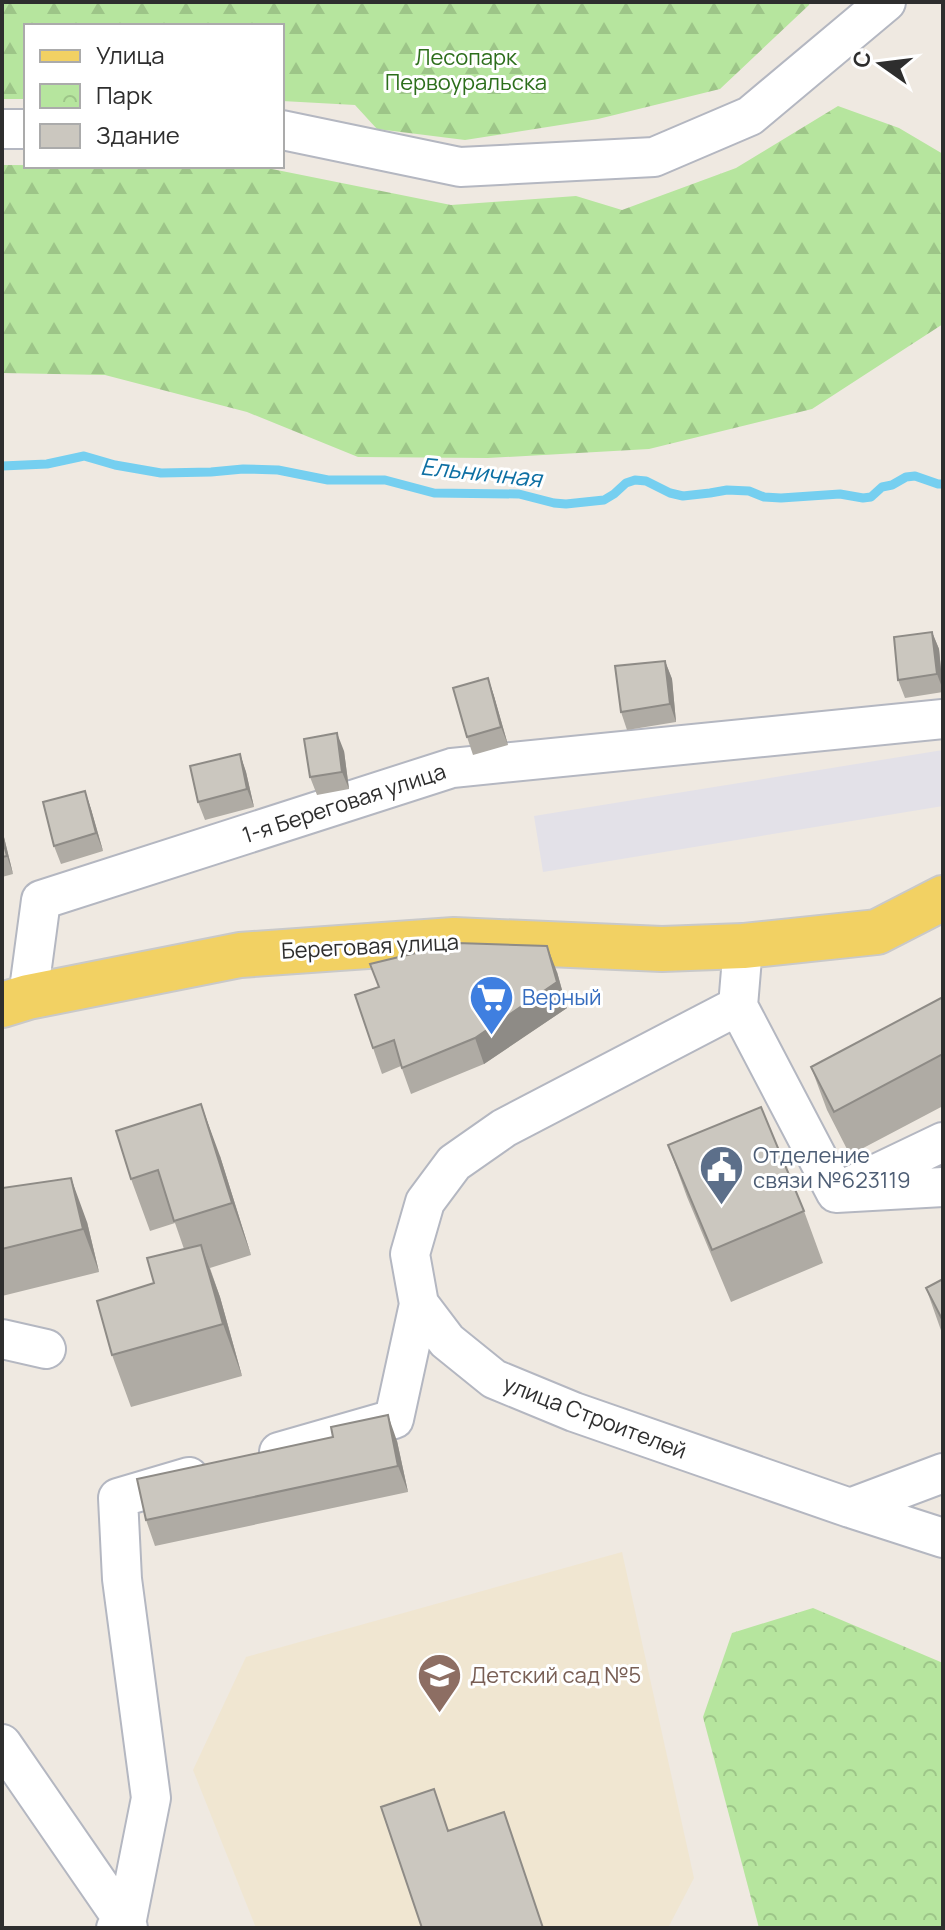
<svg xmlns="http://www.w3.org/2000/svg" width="945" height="1930" font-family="Manrope,sans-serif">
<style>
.industrial{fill:#e3e1e8}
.education{fill:#f0e6d1}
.forest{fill:url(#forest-firs)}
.park{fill:url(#park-crowns)}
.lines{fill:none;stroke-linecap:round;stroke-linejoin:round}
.stream{stroke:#75cff0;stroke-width:9}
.minor-casing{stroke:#b4b7c1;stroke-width:42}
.major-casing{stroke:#c9c9c9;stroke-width:48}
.minor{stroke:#fff;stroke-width:38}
.major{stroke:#f2d163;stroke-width:44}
.wall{fill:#afaba4}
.shaded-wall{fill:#8e8b86}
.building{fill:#cbc7bf;stroke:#8e8b86;stroke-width:2}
.labels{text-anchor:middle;stroke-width:6;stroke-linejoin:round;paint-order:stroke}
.park-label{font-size:22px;fill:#2c6e1b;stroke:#fff}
.street-label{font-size:22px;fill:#2e2e2e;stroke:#fff}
.shop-label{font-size:22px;fill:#366cbe;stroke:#fff;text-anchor:start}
.service-label{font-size:22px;fill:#4e5e75;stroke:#fff;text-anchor:start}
.education-label{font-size:22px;fill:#785e54;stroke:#fff;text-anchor:start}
.water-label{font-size:24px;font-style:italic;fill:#0d6fa3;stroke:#fff}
</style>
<defs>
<pattern id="forest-firs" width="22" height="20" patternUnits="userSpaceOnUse" patternTransform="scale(2)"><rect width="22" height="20" fill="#b6e59e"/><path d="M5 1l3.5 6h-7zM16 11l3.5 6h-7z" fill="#9dc588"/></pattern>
<pattern id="park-crowns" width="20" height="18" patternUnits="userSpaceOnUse" patternTransform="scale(2)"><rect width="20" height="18" fill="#b6e59e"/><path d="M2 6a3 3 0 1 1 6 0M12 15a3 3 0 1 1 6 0" fill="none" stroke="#9dc588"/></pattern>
</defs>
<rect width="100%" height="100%" fill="#efe9e1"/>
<path class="industrial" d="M 943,750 L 943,806 L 543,872 L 534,816 Z"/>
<path class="education" d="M 622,1552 L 694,1878 L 668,1928 L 256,1928 L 193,1770 L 246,1657 Z"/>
<path class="forest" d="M 2,2 L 810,2 L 809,5 L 720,89 L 598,119 L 465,140 L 377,129 L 355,105 L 282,101 L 282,26 L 26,26 L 26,99 L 2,99 Z
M 838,106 L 899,128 L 943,154 L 943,324 L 812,409 L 649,449 L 488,458 L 358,457 L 247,412 L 105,375 L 2,373 L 2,165 L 257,166 L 451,205 L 576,196 L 622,210 L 736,168 Z"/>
<path class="park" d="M 813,1608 L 943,1663 L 943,1928 L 759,1928 L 703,1717 L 732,1633 Z"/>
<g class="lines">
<path class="stream" d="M 2,466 L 47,464 L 84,456 L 115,465 L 161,473 L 211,472 L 243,469 L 278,470 L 328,480 L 385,480 L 434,493 L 519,494 L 554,503 L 566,504 L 604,500 L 614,494 L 626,483 L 635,480 L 646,481 L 670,493 L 683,496 L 710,493 L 727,490 L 749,491 L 764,497 L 781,498 L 840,494 L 863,498 L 871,497 L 882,487 L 892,485 L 906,477 L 915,476 L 938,484 L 943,484"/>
<defs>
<path id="minor" d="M 2,129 L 26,129
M 282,130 L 460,167 L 654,157 L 750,116 L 886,2
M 743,946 L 738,1006 L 504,1128 L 454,1163 L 425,1202 L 410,1254 L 419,1304 L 447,1341 L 494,1379 L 574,1412 L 850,1508 L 943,1538
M 28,997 L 41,900 L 452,768 L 943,719
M 738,1006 L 836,1193 L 943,1187
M 853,1185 L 943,1142
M 2,1339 L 46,1349
M 279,1452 L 394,1419 L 419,1304
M 850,1508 L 943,1473
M 2,1744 L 126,1924 L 116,1928
M 128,1928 L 126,1924 L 151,1798 L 122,1579 L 118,1498 L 189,1477"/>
<path id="major" d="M 2,1005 L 28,997 L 240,955 L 454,940 L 662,949 L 743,946 L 877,932 L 943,898"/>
</defs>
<use href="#minor" class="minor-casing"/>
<use href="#major" class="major-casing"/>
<use href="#minor" class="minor"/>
<use href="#major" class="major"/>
</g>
<path class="wall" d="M 932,632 L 939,649 L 943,692 L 905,698 L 898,680 Z
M 665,661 L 672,679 L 676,722 L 627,730 L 621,712 Z
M 488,678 L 494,696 L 508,745 L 473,755 L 467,737 Z
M 344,751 L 349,789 L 317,795 L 310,777 Z
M 240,754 L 246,772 L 254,807 L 205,820 L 198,802 Z
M 85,791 L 91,809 L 103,851 L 61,864 L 54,846 Z
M 2,829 L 13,874 L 2,877 Z
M 557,972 L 567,1008 L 484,1064 L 411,1094 L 401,1066 L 382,1074 L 373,1048 Z
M 943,997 L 943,1106 L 850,1155 L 827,1110 L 811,1067 Z
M 116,1131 L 220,1156 L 251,1255 L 210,1268 L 220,1297 L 242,1376 L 131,1407 L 112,1355 L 154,1283 L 184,1249 L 175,1223 L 150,1231 L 131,1179 Z
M 668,1145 L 804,1211 L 823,1263 L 731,1302 L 687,1197 Z
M 2,1188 L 87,1222 L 99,1272 L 2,1296 Z
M 943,1279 L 943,1336 L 926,1288 Z
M 397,1441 L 408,1492 L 155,1546 L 146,1520 Z"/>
<path class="shaded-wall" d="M 932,632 L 939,649 L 943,690 L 937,674 Z
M 665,661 L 672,679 L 676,722 L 670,704 Z
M 488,678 L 494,696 L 508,745 L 501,727 Z
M 337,733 L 344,751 L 349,789 L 342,772 Z
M 240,754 L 246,772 L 254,807 L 247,789 Z
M 85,791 L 91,809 L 103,851 L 96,833 Z
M 2,829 L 13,874 L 7,856 L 2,837 Z
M 547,946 L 557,972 L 567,1008 L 484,1064 L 475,1038 Z
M 201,1104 L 220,1156 L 251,1255 L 232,1203 Z
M 71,1178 L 87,1222 L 99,1272 L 83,1229 Z
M 201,1245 L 220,1297 L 242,1376 L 223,1324 Z
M 388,1415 L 397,1441 L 408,1492 L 398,1466 Z"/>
<path class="building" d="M 932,632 L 937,674 L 898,680 L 894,637 Z
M 665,661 L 670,704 L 621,712 L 615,666 Z
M 488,678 L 501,727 L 467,737 L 453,688 Z
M 337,733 L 342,772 L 310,777 L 304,739 Z
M 240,754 L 247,789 L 198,802 L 190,766 Z
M 85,791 L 96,833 L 54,846 L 43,802 Z
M 2,837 L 7,856 L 2,857 Z
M 457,943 L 547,946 L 557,982 L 475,1038 L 402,1068 L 394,1040 L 373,1048 L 355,995 L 379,987 L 370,964 Z
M 943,997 L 943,1054 L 834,1112 L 811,1067 Z
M 201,1104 L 232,1203 L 174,1221 L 158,1170 L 131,1179 L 116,1131 Z
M 761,1107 L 804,1211 L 712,1250 L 668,1145 Z
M 71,1178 L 83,1229 L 2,1249 L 2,1188 Z
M 201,1245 L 223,1324 L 112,1355 L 97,1301 L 154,1283 L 147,1258 Z
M 943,1279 L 943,1321 L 926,1288 Z
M 388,1415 L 398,1466 L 146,1520 L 137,1479 L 333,1437 L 331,1427 Z
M 434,1789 L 448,1831 L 504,1812 L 543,1928 L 422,1928 L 381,1807 Z"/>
<defs>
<symbol id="supermarket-pin" viewBox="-11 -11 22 30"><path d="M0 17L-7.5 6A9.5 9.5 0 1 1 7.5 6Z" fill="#3f7fe0" stroke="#fff"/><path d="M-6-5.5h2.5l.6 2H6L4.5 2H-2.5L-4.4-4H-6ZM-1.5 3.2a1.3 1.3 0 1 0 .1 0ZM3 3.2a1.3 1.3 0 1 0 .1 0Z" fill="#fff"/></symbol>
<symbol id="civic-pin" viewBox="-11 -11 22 30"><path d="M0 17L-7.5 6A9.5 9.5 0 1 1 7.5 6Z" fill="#5c6f8a" stroke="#fff"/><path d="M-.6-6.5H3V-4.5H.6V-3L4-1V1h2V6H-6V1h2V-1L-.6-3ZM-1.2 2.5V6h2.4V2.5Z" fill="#fff"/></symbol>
<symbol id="school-pin" viewBox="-11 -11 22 30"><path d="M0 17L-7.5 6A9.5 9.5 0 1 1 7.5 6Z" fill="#8d6e63" stroke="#fff"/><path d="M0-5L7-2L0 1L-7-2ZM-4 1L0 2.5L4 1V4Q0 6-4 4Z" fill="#fff"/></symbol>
</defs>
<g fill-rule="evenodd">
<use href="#supermarket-pin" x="466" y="972" width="51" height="69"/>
<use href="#civic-pin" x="696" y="1142" width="51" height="69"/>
<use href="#school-pin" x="414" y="1650" width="51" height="69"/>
</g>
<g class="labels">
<g class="park-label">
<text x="466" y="65">Лесопарк<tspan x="466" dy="25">Первоуральска</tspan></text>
</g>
<g class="street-label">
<text transform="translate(344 803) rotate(-18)" y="8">1-я Береговая улица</text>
<text transform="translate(370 946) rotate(-3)" y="8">Береговая улица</text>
<text transform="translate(595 1417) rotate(21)" y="8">улица Строителей</text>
</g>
<g class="shop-label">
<text x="522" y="1005">Верный</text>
</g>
<g class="service-label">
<text x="753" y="1163">Отделение<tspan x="753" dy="25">связи №623119</tspan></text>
</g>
<g class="education-label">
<text x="470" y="1683">Детский сад №5</text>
</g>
<g class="water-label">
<text transform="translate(481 473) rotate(6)" y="8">Ельничная</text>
</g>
</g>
<rect width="945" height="1930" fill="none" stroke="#2e2e2e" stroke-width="8"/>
<rect x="24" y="24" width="260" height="144" fill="#ffffff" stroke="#ababab" stroke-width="2"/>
<rect x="40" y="50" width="40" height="12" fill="#f2d163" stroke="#ababab" stroke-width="2"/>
<text x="96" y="64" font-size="24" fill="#2e2e2e">Улица</text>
<rect x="40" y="84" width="40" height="24" fill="url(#park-crowns)" stroke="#ababab" stroke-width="2"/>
<text x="96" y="104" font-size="24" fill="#2e2e2e">Парк</text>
<rect x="40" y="124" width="40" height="24" fill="#cbc7bf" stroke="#ababab" stroke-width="2"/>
<text x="96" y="144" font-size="24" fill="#2e2e2e">Здание</text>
<g transform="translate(881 64) rotate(284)" stroke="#ffffff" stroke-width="6" paint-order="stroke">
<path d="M0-6L14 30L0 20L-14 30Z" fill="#2e2e2e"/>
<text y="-12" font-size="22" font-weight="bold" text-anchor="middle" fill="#2e2e2e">С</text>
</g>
</svg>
